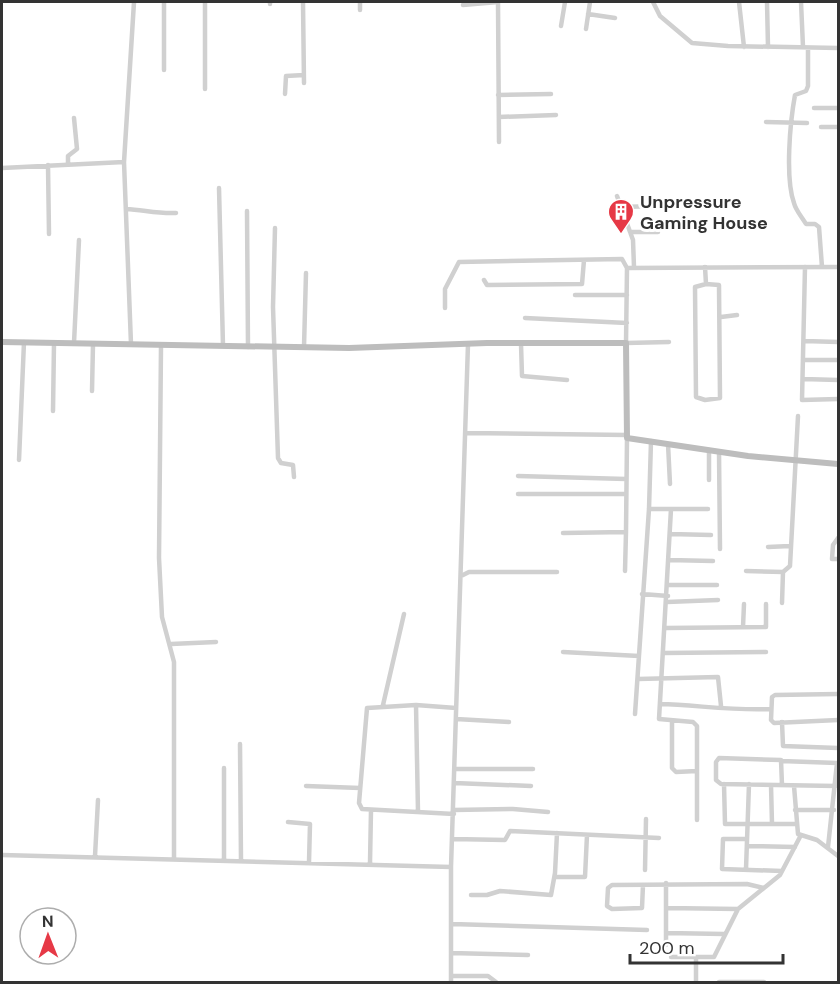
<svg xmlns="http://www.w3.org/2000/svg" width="840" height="984" font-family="'DM Sans',sans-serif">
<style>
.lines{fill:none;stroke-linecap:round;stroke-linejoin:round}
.street{stroke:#d0d0d0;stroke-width:4.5}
.secondary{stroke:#bdbdbd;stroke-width:6}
.labels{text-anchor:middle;stroke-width:6;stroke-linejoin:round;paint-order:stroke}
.poi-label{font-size:18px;font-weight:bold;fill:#333;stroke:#fff;text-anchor:start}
</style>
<rect width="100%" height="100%" fill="#fff"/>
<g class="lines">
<path class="street" d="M 303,2 L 304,83
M 360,2 L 360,10
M 653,2 L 660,16 L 692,43 L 728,46 L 838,48
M 739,2 L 744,47
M 767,2 L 768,47
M 801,2 L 803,47
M 270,4 L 270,2
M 463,5 L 498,2 L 499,142
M 588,14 L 615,18
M 561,26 L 565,2
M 586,29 L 590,2
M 808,48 L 808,86 L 806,91 L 795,95 C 790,122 785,178 794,203 C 796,211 802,217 806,224 L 815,224 L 819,227 L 822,267
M 164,70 L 164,2
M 205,89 L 205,2
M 285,94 L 286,76 L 304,75
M 498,95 L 551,94
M 814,108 L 838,108
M 499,117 L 556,115
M 766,122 L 807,123
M 821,127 L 838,127
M 68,164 L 68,156 L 77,149 L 74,118
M 48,165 L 49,234
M 2,168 L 124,162
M 219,188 L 223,346
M 617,196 L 633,240 L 634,267
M 621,207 L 657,206
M 126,209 C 144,210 158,214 176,213
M 247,211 L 248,347
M 275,228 L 273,307 L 278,458 L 281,463 L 293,465 L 294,477
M 630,232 L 658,232
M 705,267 L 706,284
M 805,267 L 802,400 L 838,399
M 484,280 L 487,285 L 582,284 L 584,260
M 706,284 L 719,285 L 720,398 L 705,400 L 696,397 L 695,287 Z
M 575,295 L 627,295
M 445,308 L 445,289 L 459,262 L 622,259 L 627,268
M 721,317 L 737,315
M 525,318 L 627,323
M 804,341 L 838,342
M 669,342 L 626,343 L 627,268 L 838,267
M 74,343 L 79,240
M 131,344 L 124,162 L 134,2
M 521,344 L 522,376 L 567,380
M 161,346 L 159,558 L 162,617 L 174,662 L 174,858
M 304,347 L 306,273
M 803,360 L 838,360
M 803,379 L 838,380
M 92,391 L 93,344
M 53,411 L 54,343
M 466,433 L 627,435
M 668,444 L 670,484
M 709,450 L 709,480
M 719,452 L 720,549
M 19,460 L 24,342
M 518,476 L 626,479
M 518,494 L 626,494
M 649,509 L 708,509
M 671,509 L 659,719 L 693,722 L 697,726 L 697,820
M 563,533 L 626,532 L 627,438
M 670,534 L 711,535
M 838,538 L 833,545 L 832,559 L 838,559
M 768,547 L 790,546
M 669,560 L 713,561
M 625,571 L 626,532
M 746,571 L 783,572
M 461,576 L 469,572 L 557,572
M 668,585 L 717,585
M 642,594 L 668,596
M 667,602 L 718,600
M 782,603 L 783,572 L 790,566 L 798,416
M 743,627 L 744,604
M 666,628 L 766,627 L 766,604
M 171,644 L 216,642
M 563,652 L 639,656
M 664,653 L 766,652
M 638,679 L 718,677 L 721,706
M 838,694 L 775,695 L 772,697 L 771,720 L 774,723 L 838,720
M 660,704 C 697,705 733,711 771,709
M 383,705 L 404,614
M 416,705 L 418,812
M 635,714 L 649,509 L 651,441
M 456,719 L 509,722
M 672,721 L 672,768 L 676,772 L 697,771
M 782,722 L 783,746 L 838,748
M 240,744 L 241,861
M 781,761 L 837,763 L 828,847
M 455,769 L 533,769
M 454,783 L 531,786
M 724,784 L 725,824 L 795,824
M 771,785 L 772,824
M 782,785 L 781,760 L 719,758 L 716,762 L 716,780 L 721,784 L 836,786
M 306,786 L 360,788
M 794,786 L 798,834 L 817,840 L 838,856
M 454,810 L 513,809 L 548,812
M 795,810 L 834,810
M 454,814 L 362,809 L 359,803 L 367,708 L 416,705 L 456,708
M 288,822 L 310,824 L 309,862
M 453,839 L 505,840 L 510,831 L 659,838
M 747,839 L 723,839 L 722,869 L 782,871
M 747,846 L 795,847
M 2,855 L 451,867 L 468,344
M 95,856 L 98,800
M 224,860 L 224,768
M 370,863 L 371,810
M 746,869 L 749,784
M 645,870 L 646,819
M 555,877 L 585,877 L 587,835
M 643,885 L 642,908 L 612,909 L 607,906 L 608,888 L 612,885 L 747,884 L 764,888
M 471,895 L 487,895 L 500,891 L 551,895 L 555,873 L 557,833
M 666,908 L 738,909
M 452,924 L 647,930
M 666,933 L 724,934
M 666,945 L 666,883
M 451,953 L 528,955
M 671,957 L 714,957 L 738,909 L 780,875 L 801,835
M 451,976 L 488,976 L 496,982
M 451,982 L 451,867
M 696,982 L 696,958
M 719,982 L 728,982
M 728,982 L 764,982"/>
<path class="secondary" d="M 2,342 L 349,348 L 487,343 L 626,343 L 627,438 L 748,456 L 838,464"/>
</g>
<defs>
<symbol id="building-pin" viewBox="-11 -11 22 30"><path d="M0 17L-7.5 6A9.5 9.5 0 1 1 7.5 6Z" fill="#e63946" stroke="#fff"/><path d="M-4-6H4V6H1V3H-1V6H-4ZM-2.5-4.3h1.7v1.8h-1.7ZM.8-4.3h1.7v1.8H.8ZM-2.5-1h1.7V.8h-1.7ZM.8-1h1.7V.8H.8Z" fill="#fff"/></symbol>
</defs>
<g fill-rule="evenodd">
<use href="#building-pin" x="606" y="197" width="30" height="40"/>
</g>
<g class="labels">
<g class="poi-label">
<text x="640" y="208">Unpressure<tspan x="640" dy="21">Gaming House</tspan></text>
</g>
</g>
<rect width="840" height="984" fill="none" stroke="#333333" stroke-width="6"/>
<g transform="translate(48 936) rotate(359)"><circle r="28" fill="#ffffff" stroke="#adadad" stroke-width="1.5"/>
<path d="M0-4.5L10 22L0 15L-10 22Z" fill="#e63946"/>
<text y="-9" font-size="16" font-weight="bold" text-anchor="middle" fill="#333333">N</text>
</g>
<path d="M630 954v9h153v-9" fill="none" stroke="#333333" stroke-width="3"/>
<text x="639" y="954" font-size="18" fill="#333333" stroke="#ffffff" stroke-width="4.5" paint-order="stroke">200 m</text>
</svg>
